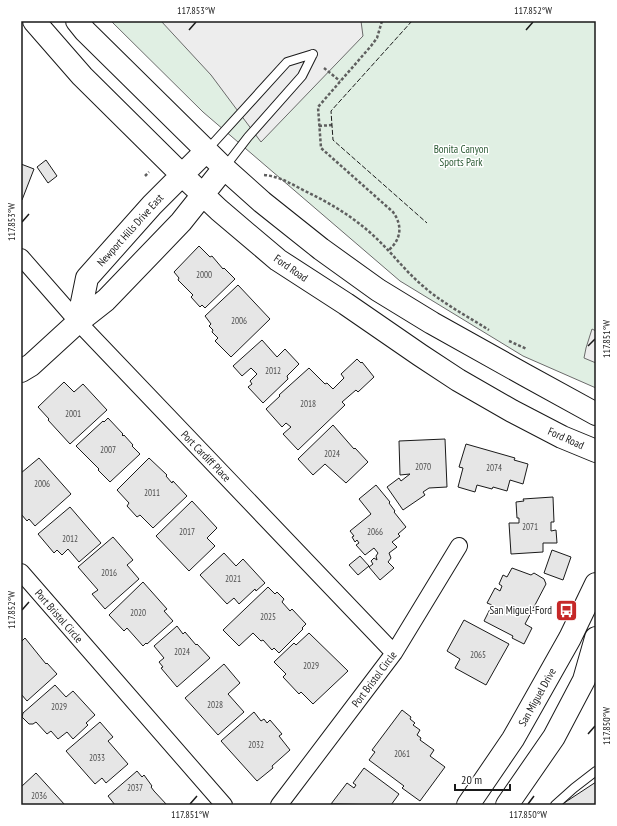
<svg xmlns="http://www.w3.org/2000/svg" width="617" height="826" font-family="'PT Sans Narrow',sans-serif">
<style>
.green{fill:#e0efe3;stroke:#6a6a6a}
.parking{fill:#ededed;stroke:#6a6a6a}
.building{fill:#e6e6e6;stroke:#1a1a1a}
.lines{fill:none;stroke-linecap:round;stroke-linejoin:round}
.lane-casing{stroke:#1a1a1a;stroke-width:10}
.street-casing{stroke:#1a1a1a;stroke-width:18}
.secondary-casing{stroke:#1a1a1a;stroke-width:24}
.path{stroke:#5f5f5f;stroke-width:2.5;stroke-dasharray:3 2;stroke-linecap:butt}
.lane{stroke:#fff;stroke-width:8}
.street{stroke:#fff;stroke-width:16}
.secondary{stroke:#fff;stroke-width:22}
.fence{stroke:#1a1a1a;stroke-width:1;stroke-dasharray:5 2;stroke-linecap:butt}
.ticks{fill:none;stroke:#1a1a1a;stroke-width:1.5}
.labels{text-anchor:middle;stroke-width:3;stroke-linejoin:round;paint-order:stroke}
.number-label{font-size:9px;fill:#4d4d4d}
.park-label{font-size:11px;fill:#2b5a34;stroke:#fff}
.street-label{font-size:11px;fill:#1a1a1a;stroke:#fff}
.poi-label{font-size:11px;fill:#1a1a1a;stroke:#fff;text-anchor:end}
.neatline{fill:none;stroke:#1a1a1a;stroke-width:1.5}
.ticks-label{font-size:10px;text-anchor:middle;fill:#1a1a1a}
</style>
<rect width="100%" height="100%" fill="#fff"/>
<path class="green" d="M 111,21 L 596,21 L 596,388 L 523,356 L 400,281 L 203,112 Z"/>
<path class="parking" d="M 161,21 L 361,21 L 363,36 L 261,142 L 211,75 Z
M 592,329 L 596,331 L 596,363 L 584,358 L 586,348 Z"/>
<path class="building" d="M 46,160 L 57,176 L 48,183 L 37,167 Z
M 21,164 L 34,169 L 22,200 L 21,200 Z
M 199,246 L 210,257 L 212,256 L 223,269 L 224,268 L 235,279 L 205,308 L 202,305 L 200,307 L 191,297 L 193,295 L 178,280 L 179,278 L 174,272 Z
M 238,285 L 270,319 L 231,357 L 215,341 L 218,338 L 212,332 L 213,330 L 209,326 L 211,324 L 205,316 Z
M 262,340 L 277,357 L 285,349 L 299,364 L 287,376 L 288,379 L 263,403 L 248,387 L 252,384 L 250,381 L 257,374 L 251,368 L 242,376 L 233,366 Z
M 357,359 L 361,363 L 362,362 L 374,377 L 358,392 L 356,390 L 342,402 L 345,405 L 298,450 L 283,434 L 291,427 L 286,423 L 282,427 L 266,409 L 280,396 L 279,395 L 309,368 L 325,384 L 327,383 L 333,389 L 344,378 L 341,374 Z
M 64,382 L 74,392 L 83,384 L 107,410 L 70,444 L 48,420 L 49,419 L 38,407 Z
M 108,418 L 123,434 L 122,435 L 123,436 L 124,435 L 133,445 L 132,446 L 140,454 L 110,482 L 98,470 L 99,469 L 76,446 L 103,421 L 104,422 Z
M 333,425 L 354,449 L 355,448 L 368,462 L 346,483 L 325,464 L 313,475 L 298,459 Z
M 445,439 L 447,487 L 429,488 L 423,492 L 425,495 L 403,510 L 387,487 L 399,478 L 401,481 L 410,474 L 400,475 L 399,441 Z
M 466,444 L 515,458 L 514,460 L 528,464 L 523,484 L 510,480 L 507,491 L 493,487 L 492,489 L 477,485 L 475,492 L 458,487 L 463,468 L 459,467 Z
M 39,458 L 71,494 L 35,526 L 29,519 L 27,521 L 21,514 L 21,473 Z
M 149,458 L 167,475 L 166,476 L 172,483 L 173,481 L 187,496 L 153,528 L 140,515 L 137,517 L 127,506 L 129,503 L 117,490 Z
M 376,485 L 390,502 L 389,503 L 395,511 L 394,512 L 406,527 L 398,534 L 400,536 L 392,542 L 397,547 L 389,553 L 391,558 L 388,562 L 394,568 L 380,580 L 369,567 L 373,564 L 371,561 L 374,558 L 377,560 L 376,556 L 378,553 L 374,548 L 365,555 L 356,545 L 359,543 L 357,540 L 355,542 L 352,537 L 354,536 L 350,531 L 371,514 L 359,499 Z
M 553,497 L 554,522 L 551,522 L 551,531 L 556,530 L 557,543 L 543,543 L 543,552 L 511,554 L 509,523 L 519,523 L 519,518 L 517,518 L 516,502 L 524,501 L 523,499 Z
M 192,501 L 217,528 L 207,538 L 215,546 L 189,571 L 156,536 Z
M 70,507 L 101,543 L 79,562 L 68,549 L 62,555 L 57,550 L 54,553 L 38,534 Z
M 113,537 L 133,560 L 127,565 L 139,579 L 105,609 L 92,594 L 98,590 L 78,567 Z
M 552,550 L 571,557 L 563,580 L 544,573 Z
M 224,553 L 236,566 L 243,559 L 265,583 L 256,591 L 255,589 L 239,604 L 234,598 L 227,604 L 200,575 Z
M 360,556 L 369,566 L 358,575 L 349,565 Z
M 512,568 L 531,575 L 534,573 L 544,579 L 546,584 L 525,624 L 532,628 L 524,644 L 512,638 L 513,636 L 484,621 L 492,605 L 487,603 L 495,588 L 500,591 L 502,586 L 499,584 L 503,575 L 507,577 Z
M 143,582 L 167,609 L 164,611 L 173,621 L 147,644 L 146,643 L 143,646 L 127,628 L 124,631 L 109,615 Z
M 268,587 L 275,594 L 277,592 L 284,599 L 282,602 L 290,611 L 292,609 L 306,624 L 302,628 L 303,629 L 279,653 L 274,648 L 272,650 L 263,640 L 261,641 L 253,633 L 239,646 L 223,630 Z
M 464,620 L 509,644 L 486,685 L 455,668 L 460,659 L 447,651 Z
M 177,626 L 183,634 L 185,632 L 196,645 L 197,644 L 210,658 L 177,687 L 161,668 L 163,667 L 159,662 L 164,658 L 154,646 Z
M 309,633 L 348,671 L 313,704 L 301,692 L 299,694 L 283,677 L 286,674 L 274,662 L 294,643 L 296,645 Z
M 25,638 L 46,664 L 47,663 L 57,674 L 27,701 L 21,694 L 21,642 Z
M 224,664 L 240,683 L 228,694 L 244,712 L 218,735 L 185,698 Z
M 55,685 L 66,697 L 73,691 L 95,715 L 86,723 L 88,725 L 73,739 L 67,732 L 58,739 L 51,731 L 47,734 L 36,722 L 33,724 L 29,724 L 22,717 L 23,713 Z
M 402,710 L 411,717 L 410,719 L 415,723 L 413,725 L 420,730 L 417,735 L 421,738 L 420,740 L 434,750 L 430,756 L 445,767 L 420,801 L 402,788 L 404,786 L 369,760 L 375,752 L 372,750 Z
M 254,712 L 261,721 L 264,719 L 267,723 L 270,720 L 282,734 L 279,736 L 290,750 L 272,766 L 273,768 L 257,781 L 221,741 Z
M 100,722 L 113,737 L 108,741 L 128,764 L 106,783 L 102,778 L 95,784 L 66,751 Z
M 364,768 L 399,794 L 391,805 L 331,804 L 347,783 L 354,788 L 356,785 L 353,783 Z
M 137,771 L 142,777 L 144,775 L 152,786 L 151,787 L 154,791 L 167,805 L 115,805 L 108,796 Z
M 36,773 L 65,805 L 21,805 L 21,787 Z
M 596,782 L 596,805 L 561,805 Z"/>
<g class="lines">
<defs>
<path id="lane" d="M 207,150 L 287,62 L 313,54
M 224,168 L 248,137 L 302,76 L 313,54
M 555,805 L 574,788 L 596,771"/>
<path id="street" d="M 21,257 L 78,322 L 394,653
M 21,572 L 224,805
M 279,805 L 394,653 L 459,546"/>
<path id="secondary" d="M 34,21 L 82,76 L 182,175 L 219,210 L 278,260 L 346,304 L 420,355 L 458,380 L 512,411 L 562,437 L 596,451
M 77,21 L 85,31 L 224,168 L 262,202 L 321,249 L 378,290 L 432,323 L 525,375 L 596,414
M 78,322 L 87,278 L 152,205 L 206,151
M 21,371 L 31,365 L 78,322 L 106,300 L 181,222 L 224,168
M 468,805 L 513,739 L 570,638 L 596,584
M 507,805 L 554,737 L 584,680 L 596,638"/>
</defs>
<use href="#lane" class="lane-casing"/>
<use href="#street" class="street-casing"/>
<use href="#secondary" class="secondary-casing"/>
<path class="path" d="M 382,21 L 377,38 L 371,46 L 318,107 L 321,148 L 393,212 C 403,226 401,239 389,250
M 324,68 L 340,81
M 319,126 L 332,125
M 264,175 C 278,176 290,183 303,190 C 330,203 354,217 376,238 C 393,254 406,272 423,286 C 442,303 467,316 489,330
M 145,176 L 149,172
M 509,341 L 527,349"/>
<use href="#lane" class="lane"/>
<use href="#street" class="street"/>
<use href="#secondary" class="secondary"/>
<path class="fence" d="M 412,21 L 331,111 L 333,140 L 427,223"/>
</g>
<path class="ticks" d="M 189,30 L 196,22M 526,30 L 533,22M 22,222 L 29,214M 588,346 L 595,339M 22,610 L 29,602M 588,734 L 595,726M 190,804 L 197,796M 528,804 L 534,796"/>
<defs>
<symbol id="bus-square" viewBox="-11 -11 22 22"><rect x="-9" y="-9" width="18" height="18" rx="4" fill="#c62828" stroke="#fff"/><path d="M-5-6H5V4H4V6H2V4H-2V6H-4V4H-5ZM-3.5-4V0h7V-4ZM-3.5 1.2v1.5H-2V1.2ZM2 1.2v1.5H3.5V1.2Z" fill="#fff"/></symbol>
</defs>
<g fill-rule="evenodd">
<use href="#bus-square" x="554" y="598" width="25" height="25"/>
</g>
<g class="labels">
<g class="number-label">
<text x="204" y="278">2000</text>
<text x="239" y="324">2006</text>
<text x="273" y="374">2012</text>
<text x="308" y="407">2018</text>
<text x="73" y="417">2001</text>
<text x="108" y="453">2007</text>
<text x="332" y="457">2024</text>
<text x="423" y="470">2070</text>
<text x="494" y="471">2074</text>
<text x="42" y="487">2006</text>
<text x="152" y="496">2011</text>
<text x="530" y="530">2071</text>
<text x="187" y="535">2017</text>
<text x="375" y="535">2066</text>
<text x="70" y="542">2012</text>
<text x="109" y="576">2016</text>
<text x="233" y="582">2021</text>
<text x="138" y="616">2020</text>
<text x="268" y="620">2025</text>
<text x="182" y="655">2024</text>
<text x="478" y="658">2065</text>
<text x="311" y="669">2029</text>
<text x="215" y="708">2028</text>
<text x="59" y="710">2029</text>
<text x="256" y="748">2032</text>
<text x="402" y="757">2061</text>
<text x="97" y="761">2033</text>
<text x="135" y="791">2037</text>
<text x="39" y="799">2036</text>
</g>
<g class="park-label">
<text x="461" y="153">Bonita Canyon<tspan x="461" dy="13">Sports Park</tspan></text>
</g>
<g class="street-label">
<text transform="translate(130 230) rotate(-48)" y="4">Newport Hills Drive East</text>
<text transform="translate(291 268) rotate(35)" y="4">Ford Road</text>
<text transform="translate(566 438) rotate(24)" y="4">Ford Road</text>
<text transform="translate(206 456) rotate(46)" y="4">Port Cardiff Place</text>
<text transform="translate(59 616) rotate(49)" y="4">Port Bristol Circle</text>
<text transform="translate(374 679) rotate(-53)" y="4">Port Bristol Circle</text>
<text transform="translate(537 697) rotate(-61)" y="4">San Miguel Drive</text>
</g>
<g class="poi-label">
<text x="552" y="614">San Miguel-Ford</text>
</g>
</g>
<rect width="617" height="826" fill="none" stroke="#ffffff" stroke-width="44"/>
<path d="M455 784v6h55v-6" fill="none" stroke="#1a1a1a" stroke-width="2"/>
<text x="461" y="784" font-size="12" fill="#1a1a1a" stroke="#ffffff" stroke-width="3" paint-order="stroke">20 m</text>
<rect x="22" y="22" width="573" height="782" class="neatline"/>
<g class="ticks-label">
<text x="196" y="14">117.853°W</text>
<text x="533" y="14">117.852°W</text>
<text transform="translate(11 222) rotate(-90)" y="4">117.853°W</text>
<text transform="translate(606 339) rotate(-90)" y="4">117.851°W</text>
<text transform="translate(11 610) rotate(-90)" y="4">117.852°W</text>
<text transform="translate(606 726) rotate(-90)" y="4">117.850°W</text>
<text x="190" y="818">117.851°W</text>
<text x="528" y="818">117.850°W</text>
</g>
</svg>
